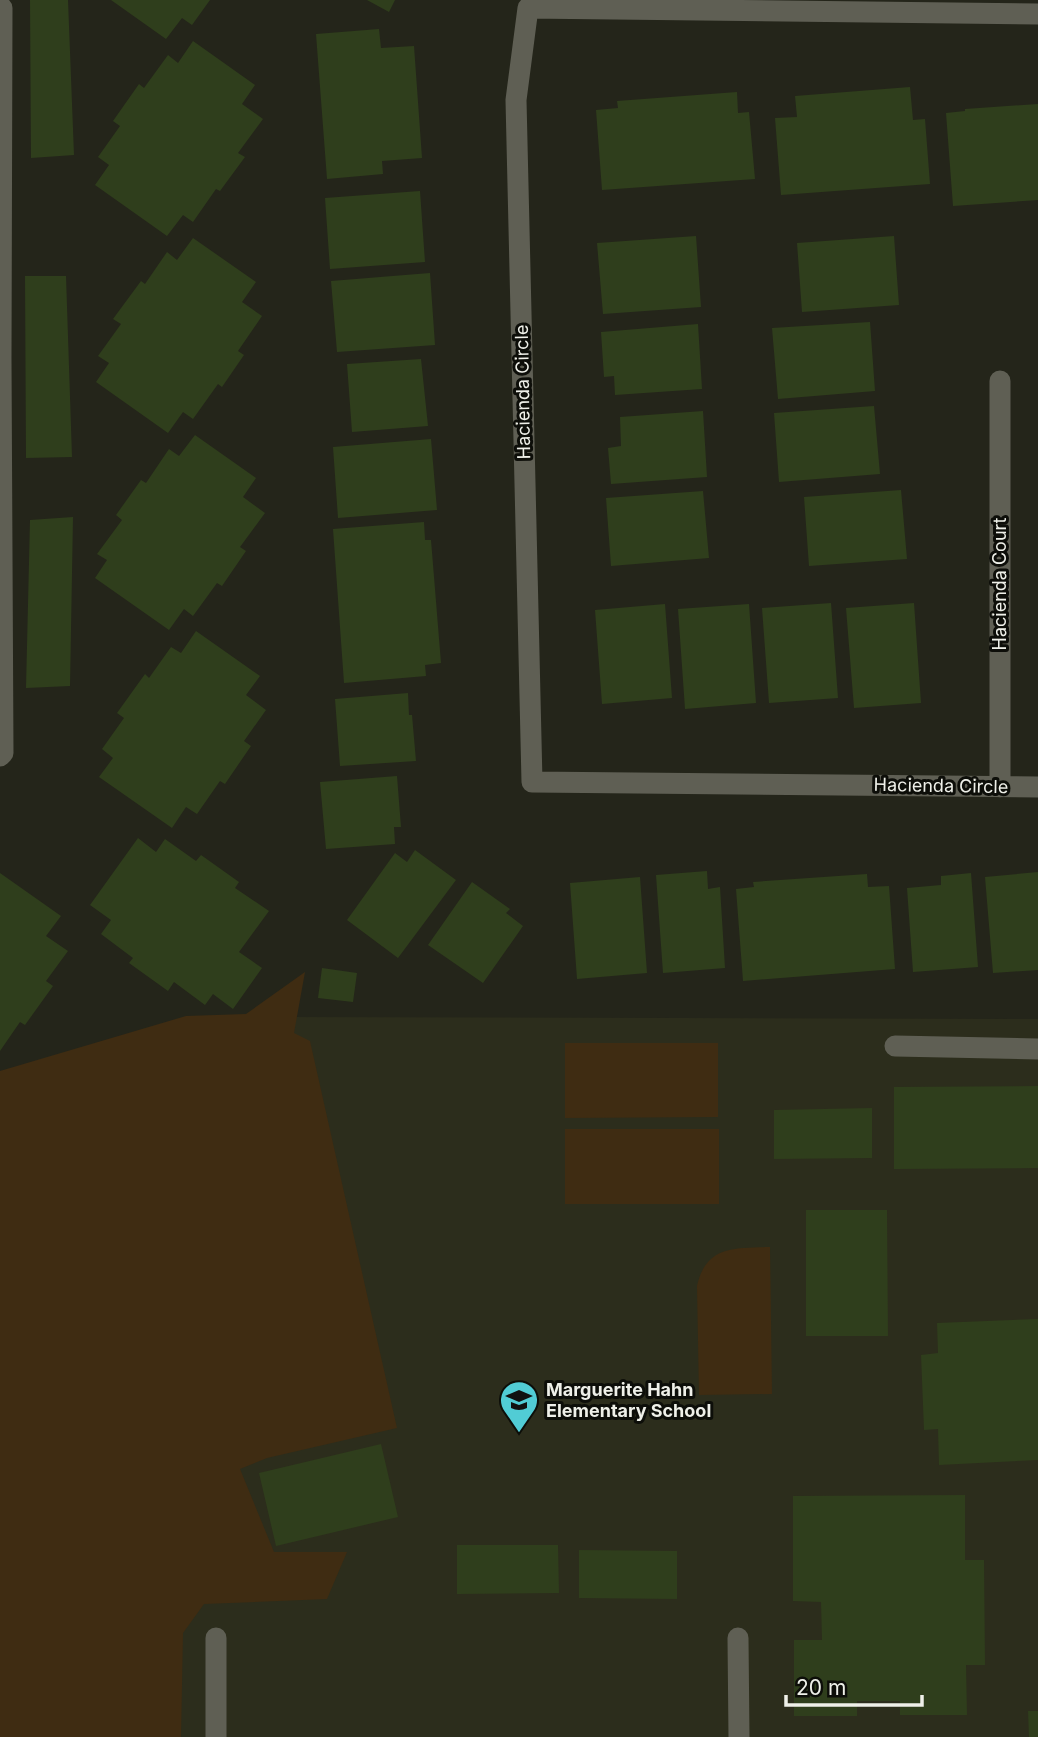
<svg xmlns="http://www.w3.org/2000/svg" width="1038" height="1737" font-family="Inter,sans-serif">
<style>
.built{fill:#2c2d1c}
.green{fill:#3f2c12}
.building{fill:#2f3e1c}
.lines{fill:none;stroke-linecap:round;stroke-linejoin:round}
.minor{stroke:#5f5f54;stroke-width:21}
.labels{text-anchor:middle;stroke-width:6;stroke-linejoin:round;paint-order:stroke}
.street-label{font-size:18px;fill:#eff0e9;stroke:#0d0e09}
.poi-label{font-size:18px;font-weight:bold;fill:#eff0e9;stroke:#0d0e09;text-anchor:start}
</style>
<rect width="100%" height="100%" fill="#24251a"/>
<path class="built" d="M 283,1017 L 1038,1019 L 1038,1737 L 0,1737 Z"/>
<path class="green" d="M 305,972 L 294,1033 L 310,1041 L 397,1428 L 267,1458 L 240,1469 L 274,1552 L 347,1552 L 327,1599 L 204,1604 L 183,1633 L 181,1737 L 0,1737 L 0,1071 L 186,1016 L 246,1014 Z
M 565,1043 L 718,1043 L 718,1117 L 565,1118 Z
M 565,1129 L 719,1129 L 719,1204 L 565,1204 Z
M 770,1247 L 772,1394 L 699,1395 L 697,1286 C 706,1245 735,1248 770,1247 Z"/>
<path class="building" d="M 30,0 L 68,0 L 74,155 L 31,158 Z
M 111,0 L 210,0 L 192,25 L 182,18 L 166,39 Z
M 367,0 L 395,0 L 389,12 Z
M 379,29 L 381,48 L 414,46 L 422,158 L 382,161 L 383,174 L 327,179 L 316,34 Z
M 193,41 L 255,85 L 242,104 L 263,119 L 238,153 L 245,157 L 220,191 L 216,189 L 193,222 L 183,215 L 167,236 L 95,185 L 109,165 L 98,157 L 120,126 L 113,121 L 139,84 L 144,88 L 168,55 L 178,63 Z
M 910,87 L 913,120 L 925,119 L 930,184 L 781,195 L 775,118 L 797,117 L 795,96 Z
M 737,92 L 738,113 L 749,112 L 755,179 L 602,190 L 596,110 L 618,108 L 617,101 Z
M 1038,104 L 1038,200 L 953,206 L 946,113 L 965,111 L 965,109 Z
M 420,191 L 425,262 L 330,269 L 325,198 Z
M 696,236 L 701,307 L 603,314 L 597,243 Z
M 894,236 L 899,305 L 802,312 L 797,243 Z
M 193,238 L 256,282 L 242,302 L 262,316 L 238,351 L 244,355 L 222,387 L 218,384 L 193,419 L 183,412 L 168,433 L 96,382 L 109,363 L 98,356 L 121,324 L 113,319 L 141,281 L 145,284 L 167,252 L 177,260 Z
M 430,273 L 435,345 L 337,352 L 331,281 Z
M 25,276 L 66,276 L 72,457 L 26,458 Z
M 870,322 L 875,391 L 778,399 L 772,328 Z
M 698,324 L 702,389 L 615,395 L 614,376 L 604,377 L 601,332 Z
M 421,359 L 428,426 L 352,432 L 347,364 Z
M 874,406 L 880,474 L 779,482 L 774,413 Z
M 703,411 L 707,477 L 611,484 L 608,448 L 621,446 L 620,417 Z
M 195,435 L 256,478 L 243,497 L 265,513 L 240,547 L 246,551 L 222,586 L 217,583 L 193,616 L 184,609 L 169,630 L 95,578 L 107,560 L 97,554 L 122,520 L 116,515 L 141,480 L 146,483 L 169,449 L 179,456 Z
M 431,439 L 437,510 L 338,518 L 333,447 Z
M 901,490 L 907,559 L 809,566 L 804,497 Z
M 703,491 L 709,558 L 611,566 L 606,498 Z
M 73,517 L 70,686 L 26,688 L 30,520 Z
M 424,522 L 425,540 L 431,540 L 441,663 L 425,665 L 426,676 L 344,683 L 333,529 Z
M 831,603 L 838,698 L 769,703 L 762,608 Z
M 914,603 L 921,703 L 854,708 L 846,608 Z
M 665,604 L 672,698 L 602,704 L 595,610 Z
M 749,604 L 756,703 L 685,709 L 678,609 Z
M 196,631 L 260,676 L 246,695 L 266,710 L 244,741 L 251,746 L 225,784 L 220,781 L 197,814 L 186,807 L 172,828 L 99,777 L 113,758 L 102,749 L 124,718 L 117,713 L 145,674 L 149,678 L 171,647 L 181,653 Z
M 408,693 L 409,715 L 412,715 L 416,761 L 340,766 L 335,699 Z
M 397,776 L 401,827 L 394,827 L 395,844 L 326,849 L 320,782 Z
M 138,838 L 156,852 L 165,839 L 196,861 L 201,855 L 239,882 L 235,888 L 269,911 L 239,952 L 262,968 L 233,1009 L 213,994 L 205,1005 L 174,982 L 168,991 L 129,963 L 133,958 L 101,934 L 111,920 L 90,905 Z
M 415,850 L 456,880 L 398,958 L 347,920 L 395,853 L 407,862 Z
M 707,871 L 708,889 L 720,887 L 725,968 L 663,973 L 656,875 Z
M 1038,872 L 1038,970 L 993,973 L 985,877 Z
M 0,873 L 61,916 L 46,936 L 68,951 L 46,981 L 53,986 L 25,1025 L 20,1022 L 0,1051 Z
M 971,873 L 978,967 L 913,972 L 907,888 L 941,885 L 941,876 Z
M 867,874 L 868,887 L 889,886 L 895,969 L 743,981 L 736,889 L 754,887 L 753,882 Z
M 640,877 L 647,973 L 577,979 L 570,883 Z
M 472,882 L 510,909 L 506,913 L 523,926 L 483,983 L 428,945 Z
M 322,968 L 357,973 L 353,1002 L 318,998 Z
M 1038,1086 L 1038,1168 L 894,1169 L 894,1087 Z
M 872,1108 L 872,1158 L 774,1159 L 774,1110 Z
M 806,1210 L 887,1210 L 888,1336 L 806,1336 Z
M 1038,1319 L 1038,1460 L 939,1465 L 938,1429 L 924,1430 L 921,1355 L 938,1353 L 937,1323 Z
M 381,1444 L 398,1517 L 276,1546 L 259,1473 Z
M 965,1495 L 965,1560 L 984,1560 L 985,1665 L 966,1665 L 967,1715 L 900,1715 L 900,1701 L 857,1701 L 857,1716 L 794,1716 L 794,1640 L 822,1640 L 821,1602 L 793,1601 L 793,1496 Z
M 457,1545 L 558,1545 L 559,1593 L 457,1594 Z
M 579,1550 L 677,1551 L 677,1599 L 579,1598 Z
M 1028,1711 L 1038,1711 L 1038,1737 L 1029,1737 Z"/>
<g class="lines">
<path class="minor" d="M 1038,14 L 528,8 L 516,100 L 532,782 L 1038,787
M 1000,381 L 1000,787
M 0,756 L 3,753 L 1,359 L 2,8
M 895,1046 L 1038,1049
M 216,1638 L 216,1737
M 738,1638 L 739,1737"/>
</g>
<defs>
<symbol id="school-pin" viewBox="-11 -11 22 30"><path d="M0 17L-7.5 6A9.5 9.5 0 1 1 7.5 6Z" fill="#51ccd5" stroke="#0d0e09"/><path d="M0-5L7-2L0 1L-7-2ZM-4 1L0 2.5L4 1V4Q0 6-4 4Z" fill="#111"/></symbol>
</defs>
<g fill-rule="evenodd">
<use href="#school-pin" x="497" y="1378" width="44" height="60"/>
</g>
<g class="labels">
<g class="street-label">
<text transform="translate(523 392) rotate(-91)" y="6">Hacienda Circle</text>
<text transform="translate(1000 584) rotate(-90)" y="6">Hacienda Court</text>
<text transform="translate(941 786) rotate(1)" y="6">Hacienda Circle</text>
</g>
<g class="poi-label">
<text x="546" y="1396">Marguerite Hahn<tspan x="546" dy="21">Elementary School</tspan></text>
</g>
</g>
<path d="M786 1695v10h136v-10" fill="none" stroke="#eff0e9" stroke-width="3.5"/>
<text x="796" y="1695" font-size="21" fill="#eff0e9" stroke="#0d0e09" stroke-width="5" paint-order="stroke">20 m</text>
</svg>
